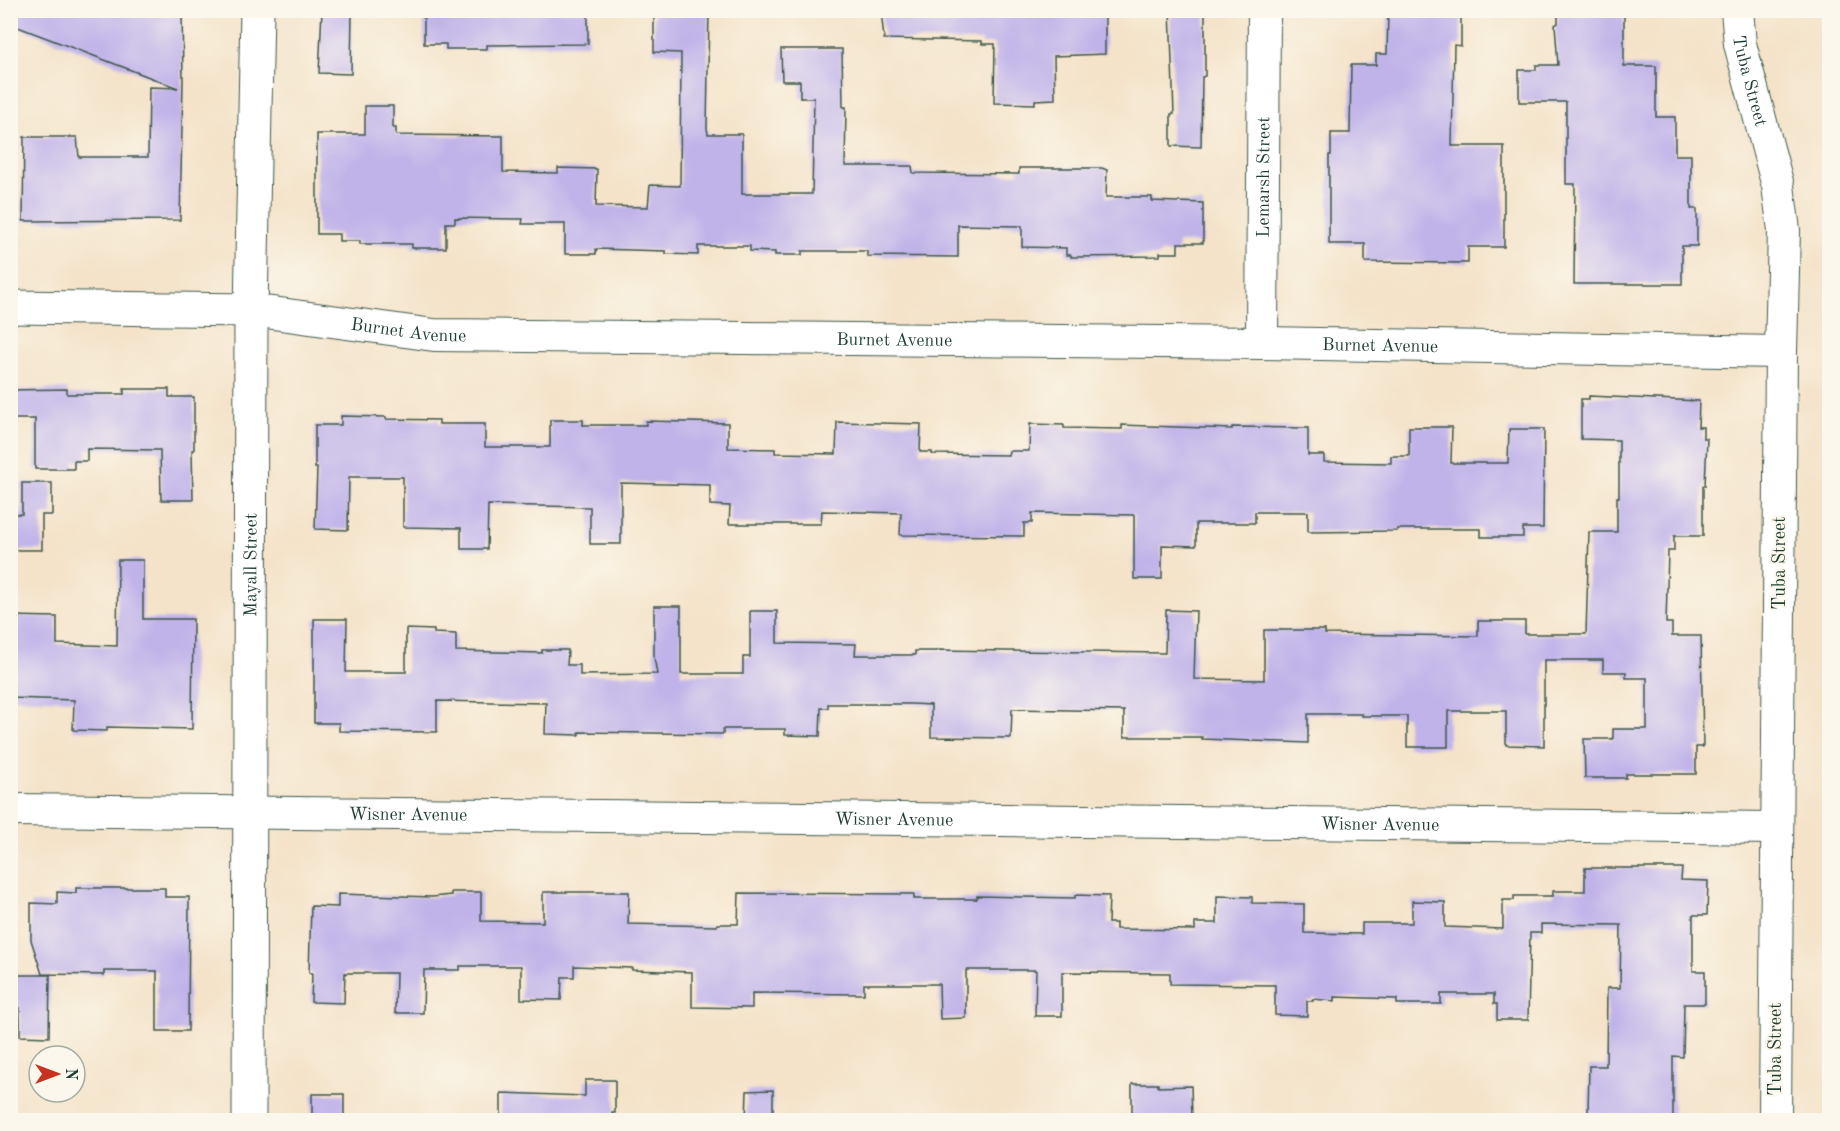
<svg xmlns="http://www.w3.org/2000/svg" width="1840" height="1131" font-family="'Old Standard TT',serif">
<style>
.building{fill:#c0b3e9}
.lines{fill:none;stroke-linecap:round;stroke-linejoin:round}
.minor-casing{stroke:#3f564a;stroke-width:34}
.tertiary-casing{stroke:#3f564a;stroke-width:35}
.minor{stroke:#fff;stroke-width:32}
.tertiary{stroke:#fff;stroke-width:33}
.labels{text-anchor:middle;stroke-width:4.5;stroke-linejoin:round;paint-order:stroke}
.street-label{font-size:18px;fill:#1f3d34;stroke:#fbf7ec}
</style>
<rect width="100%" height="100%" fill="#fbf7ec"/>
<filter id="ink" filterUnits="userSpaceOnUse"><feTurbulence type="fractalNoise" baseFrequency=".0167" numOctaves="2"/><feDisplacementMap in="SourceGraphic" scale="12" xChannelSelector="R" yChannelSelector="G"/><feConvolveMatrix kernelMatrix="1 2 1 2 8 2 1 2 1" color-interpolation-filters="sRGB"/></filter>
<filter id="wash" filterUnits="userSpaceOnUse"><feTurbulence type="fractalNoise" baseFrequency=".008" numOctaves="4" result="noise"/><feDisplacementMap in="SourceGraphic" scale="24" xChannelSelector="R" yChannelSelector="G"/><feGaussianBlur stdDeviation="1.35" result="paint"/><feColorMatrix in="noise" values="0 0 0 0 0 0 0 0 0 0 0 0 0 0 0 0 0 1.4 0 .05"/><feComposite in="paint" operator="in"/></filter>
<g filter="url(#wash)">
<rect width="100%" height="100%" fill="#f4e3c9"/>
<g id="blocks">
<path class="building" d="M 10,10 L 182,10 L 183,81 L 180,220 L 23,221 L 24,137 L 77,137 L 79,157 L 148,157 L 149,87 L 178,88 L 10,24 Z
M 322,10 L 352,10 L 351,74 L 319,73 Z
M 424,10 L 588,11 L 588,44 L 487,45 L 487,49 L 446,49 L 446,44 L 424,44 Z
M 654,10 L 709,10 L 707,128 L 708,134 L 742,134 L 742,194 L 812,194 L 814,98 L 800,98 L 800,81 L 782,81 L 781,49 L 842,49 L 843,107 L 846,107 L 845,166 L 912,166 L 913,173 L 1019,174 L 1019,168 L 1102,168 L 1107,170 L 1106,197 L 1152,197 L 1152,201 L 1203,203 L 1203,243 L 1178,243 L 1178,253 L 1160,253 L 1160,256 L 1071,257 L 1071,255 L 1066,255 L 1066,248 L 1022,247 L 1022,226 L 958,225 L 958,257 L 867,256 L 867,251 L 802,251 L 802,255 L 775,255 L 775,252 L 750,251 L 750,246 L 698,246 L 698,255 L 666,254 L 666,251 L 596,249 L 596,254 L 565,254 L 565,224 L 522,224 L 523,219 L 517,219 L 455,218 L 455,223 L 446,223 L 446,248 L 412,248 L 412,244 L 360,244 L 360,241 L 339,241 L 339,234 L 317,234 L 317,134 L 365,134 L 365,106 L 393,106 L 393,128 L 396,128 L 396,135 L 503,136 L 503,172 L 558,173 L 558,168 L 597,169 L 596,206 L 648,207 L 650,185 L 680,186 L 681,53 L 654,52 Z
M 881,10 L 1105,10 L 1105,54 L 1054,56 L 1055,99 L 1035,100 L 1035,104 L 994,103 L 995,44 L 982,44 L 982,41 L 884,39 Z
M 1170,10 L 1205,10 L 1205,76 L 1202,77 L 1201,147 L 1171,146 L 1171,114 L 1174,114 Z
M 1388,13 L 1461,14 L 1461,46 L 1454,45 L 1452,146 L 1504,146 L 1504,247 L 1468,247 L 1468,263 L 1365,262 L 1365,244 L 1329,244 L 1329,155 L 1331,155 L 1331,133 L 1350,133 L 1351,65 L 1376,65 L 1376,54 L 1387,54 Z
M 1558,14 L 1624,14 L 1624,66 L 1656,66 L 1656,117 L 1675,117 L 1675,155 L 1691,155 L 1691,209 L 1697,209 L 1697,246 L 1682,246 L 1682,284 L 1574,284 L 1575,184 L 1566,184 L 1566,102 L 1519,102 L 1519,70 L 1536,70 L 1536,65 L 1558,65 L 1555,25 L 1558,23 Z
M 67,389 L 67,394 L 124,394 L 124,389 L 169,389 L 169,397 L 194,397 L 194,450 L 192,450 L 193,500 L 161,500 L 160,450 L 87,449 L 87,461 L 74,461 L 74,469 L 35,469 L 35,419 L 10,419 L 10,390 Z
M 1589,396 L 1699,401 L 1698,427 L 1703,427 L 1703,438 L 1707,438 L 1705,486 L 1703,486 L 1703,536 L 1674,536 L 1674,551 L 1668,551 L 1666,623 L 1672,623 L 1672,636 L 1701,636 L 1703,747 L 1696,747 L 1696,774 L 1626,774 L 1626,778 L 1585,778 L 1584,739 L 1613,739 L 1613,729 L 1647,729 L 1647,678 L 1626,678 L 1626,672 L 1603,672 L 1603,660 L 1544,660 L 1544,746 L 1506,745 L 1506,711 L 1448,711 L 1448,747 L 1407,747 L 1407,716 L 1362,716 L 1362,714 L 1308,714 L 1308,743 L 1202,739 L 1202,737 L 1124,737 L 1124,711 L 1012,709 L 1011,738 L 931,737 L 931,705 L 912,704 L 828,704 L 828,708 L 821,708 L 820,736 L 785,735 L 785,729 L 723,729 L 723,734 L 579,732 L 579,735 L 545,734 L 546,703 L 437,701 L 437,732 L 339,731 L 339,723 L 314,723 L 314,619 L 347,619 L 346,672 L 406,672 L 406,629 L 434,630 L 434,633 L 456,634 L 456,651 L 542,653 L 542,650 L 568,650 L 567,665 L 580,665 L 580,675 L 657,674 L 654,657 L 654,606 L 681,606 L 681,674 L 743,674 L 743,657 L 750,657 L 750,611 L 777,611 L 777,643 L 856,644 L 855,655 L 915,655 L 915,651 L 937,651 L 937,650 L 1165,653 L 1166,610 L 1196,611 L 1194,679 L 1264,680 L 1264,630 L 1325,630 L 1325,634 L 1478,636 L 1478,621 L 1525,621 L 1525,634 L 1586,634 L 1589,532 L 1617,532 L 1617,497 L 1619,497 L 1619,440 L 1581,439 L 1581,399 L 1589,399 Z
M 341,416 L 386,417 L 386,419 L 439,420 L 439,424 L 485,424 L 485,447 L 550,447 L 550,420 L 583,420 L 583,425 L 646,425 L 646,421 L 728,423 L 728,448 L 775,449 L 775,453 L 836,454 L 837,422 L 921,424 L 920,452 L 932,452 L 932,454 L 1008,455 L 1009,451 L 1029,451 L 1030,424 L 1064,425 L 1064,428 L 1122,429 L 1122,425 L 1232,429 L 1232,427 L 1308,428 L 1308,455 L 1324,455 L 1324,462 L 1391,463 L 1391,456 L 1409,456 L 1409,427 L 1452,427 L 1451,463 L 1508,463 L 1509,429 L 1544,429 L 1543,528 L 1523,528 L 1523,537 L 1481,537 L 1481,529 L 1397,529 L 1397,531 L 1308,532 L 1308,512 L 1255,512 L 1255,523 L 1196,523 L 1196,546 L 1162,545 L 1162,579 L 1134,579 L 1134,515 L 1032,513 L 1032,523 L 1024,523 L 1024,536 L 900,535 L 901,513 L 822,511 L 821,524 L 729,524 L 730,506 L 710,505 L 710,485 L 621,483 L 621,544 L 590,544 L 590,507 L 488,505 L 487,549 L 461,549 L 461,528 L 403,527 L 403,477 L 349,477 L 348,530 L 315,529 L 317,468 L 315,468 L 315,425 L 341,425 Z
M 22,483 L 52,483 L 52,515 L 42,515 L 42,550 L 10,550 L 10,514 L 22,514 Z
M 118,560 L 143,560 L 143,619 L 193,619 L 192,729 L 107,727 L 107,731 L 73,730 L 74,700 L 10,698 L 10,616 L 57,617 L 57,644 L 117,646 Z
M 1585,868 L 1682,868 L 1681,880 L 1708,881 L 1707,915 L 1693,915 L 1693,971 L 1705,971 L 1705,1004 L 1684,1004 L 1683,1057 L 1673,1056 L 1673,1120 L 1597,1120 L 1597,1113 L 1588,1113 L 1589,1066 L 1606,1066 L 1607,988 L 1620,988 L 1621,925 L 1541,924 L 1541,933 L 1530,933 L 1528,1020 L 1497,1020 L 1497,1004 L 1494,1004 L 1494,994 L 1441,994 L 1441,1004 L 1397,1004 L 1397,999 L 1335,997 L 1335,1001 L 1313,999 L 1313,1001 L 1307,1001 L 1307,1016 L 1275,1015 L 1275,985 L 1170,984 L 1170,973 L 1062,972 L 1062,1016 L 1035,1016 L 1036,970 L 966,970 L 966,1018 L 940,1019 L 939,984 L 864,984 L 864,994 L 752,993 L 752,1008 L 692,1007 L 692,972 L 632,970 L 632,968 L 574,966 L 574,977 L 562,977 L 561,1000 L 521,999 L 521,966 L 460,966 L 460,970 L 424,970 L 423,1013 L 395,1013 L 396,973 L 345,973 L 344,1003 L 311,1002 L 312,973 L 309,973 L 311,906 L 338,907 L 338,894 L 432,897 L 451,895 L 451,892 L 481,892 L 481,921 L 543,922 L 543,892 L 629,892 L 628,924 L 717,926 L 717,924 L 738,924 L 739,893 L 914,894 L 914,899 L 977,899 L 977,896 L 1075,898 L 1075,895 L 1109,896 L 1108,923 L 1116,923 L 1116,929 L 1195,930 L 1195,923 L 1217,923 L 1217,896 L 1252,897 L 1252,903 L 1304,904 L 1304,933 L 1362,934 L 1362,923 L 1412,923 L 1412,901 L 1445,902 L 1445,927 L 1503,929 L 1503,900 L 1514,900 L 1514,896 L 1553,896 L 1553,891 L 1585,891 Z
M 76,888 L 165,888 L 165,897 L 189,897 L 188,1031 L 157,1031 L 157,971 L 104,971 L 104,975 L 42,974 L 31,940 L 31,903 L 57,904 L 57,892 L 76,893 Z
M 10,975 L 50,975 L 49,1037 L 20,1036 L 20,1008 L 10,1008 Z
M 585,1080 L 615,1080 L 615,1113 L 612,1113 L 612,1120 L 501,1120 L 501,1093 L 585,1096 Z
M 1132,1084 L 1158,1084 L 1158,1087 L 1191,1086 L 1192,1119 L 1132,1117 Z
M 773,1090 L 773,1120 L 746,1120 L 747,1091 Z
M 312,1094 L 344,1094 L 344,1120 L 312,1120 Z"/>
</g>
</g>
<g filter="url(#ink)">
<use href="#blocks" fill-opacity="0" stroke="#3f564a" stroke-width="1.5"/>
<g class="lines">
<defs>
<g id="minor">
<path id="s1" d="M 1737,10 L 1740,44 L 1778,186 L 1784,230 L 1781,352 L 1775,1120"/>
<path id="s2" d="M 251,310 L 434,335 L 1262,343 L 1781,352"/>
<path id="s3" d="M 1262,343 L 1264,10"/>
<path id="s4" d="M 10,810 L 1777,828"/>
</g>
<g id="tertiary">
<path d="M 10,307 L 251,310"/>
<path id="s5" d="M 249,1120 L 251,310 L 257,10"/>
</g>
</defs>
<use href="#minor" class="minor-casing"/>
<use href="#tertiary" class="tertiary-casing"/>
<use href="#minor" class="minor"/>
<use href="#tertiary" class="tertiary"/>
</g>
</g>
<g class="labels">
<g class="street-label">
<text dy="6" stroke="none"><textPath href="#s1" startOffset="72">Tuba Street</textPath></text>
<text dy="6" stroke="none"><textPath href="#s3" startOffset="166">Lemarsh Street</textPath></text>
<text dy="6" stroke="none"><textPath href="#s2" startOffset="159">Burnet Avenue</textPath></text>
<text dy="6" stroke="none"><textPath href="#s2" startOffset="645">Burnet Avenue</textPath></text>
<text dy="6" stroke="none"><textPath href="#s2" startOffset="1131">Burnet Avenue</textPath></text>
<text transform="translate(1779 563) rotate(-90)" y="6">Tuba Street</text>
<text dy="6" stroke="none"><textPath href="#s5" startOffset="555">Mayall Street</textPath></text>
<text dy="6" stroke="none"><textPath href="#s4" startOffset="398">Wisner Avenue</textPath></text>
<text dy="6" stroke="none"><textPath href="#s4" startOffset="884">Wisner Avenue</textPath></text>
<text dy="6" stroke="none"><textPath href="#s4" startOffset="1370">Wisner Avenue</textPath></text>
<text transform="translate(1775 1049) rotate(-90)" y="6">Tuba Street</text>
</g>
</g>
<rect width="1840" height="1131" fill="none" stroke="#fbf7ec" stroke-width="36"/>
<g transform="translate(57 1074) rotate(90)"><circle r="28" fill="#fbf7ec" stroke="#a3ada2" stroke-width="1.5"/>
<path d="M0-4.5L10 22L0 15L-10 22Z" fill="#c8321e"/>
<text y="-9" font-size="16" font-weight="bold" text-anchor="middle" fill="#1f3d34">N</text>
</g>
</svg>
